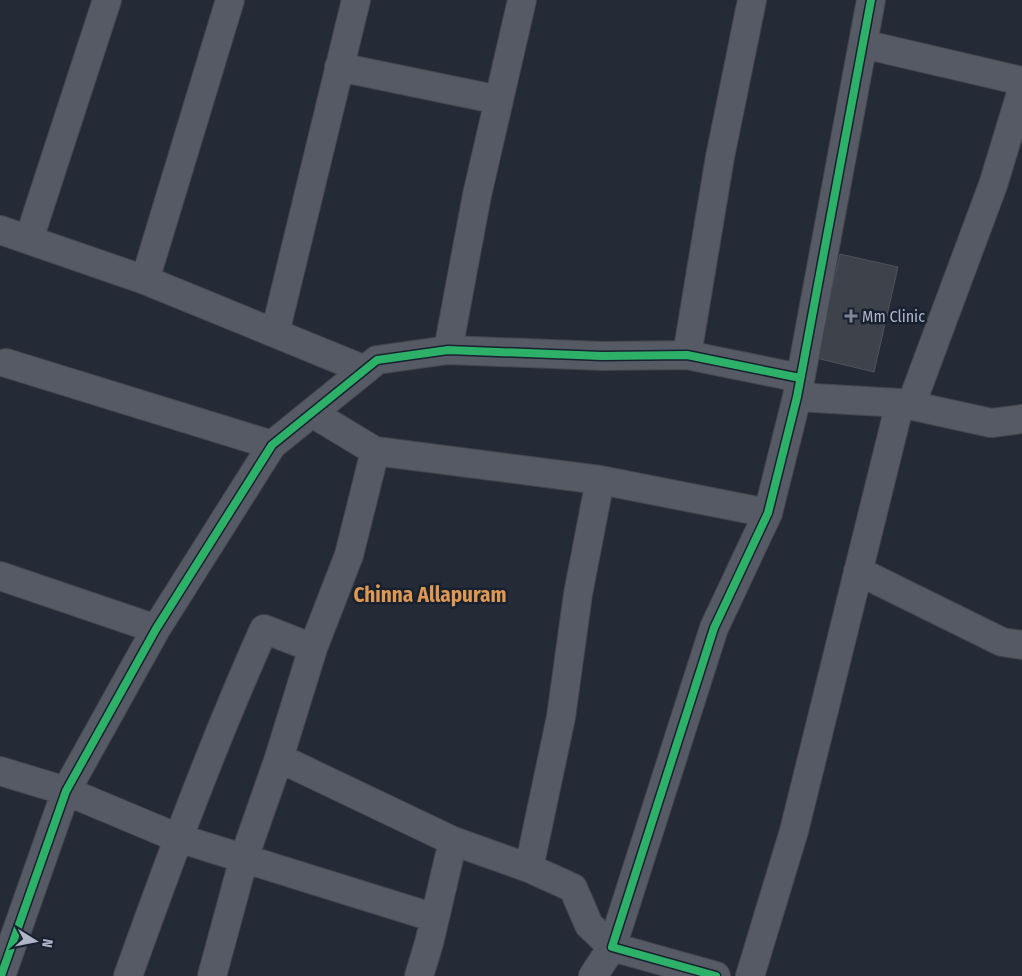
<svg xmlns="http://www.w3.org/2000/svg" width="1022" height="976" font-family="'Fira Sans Condensed',sans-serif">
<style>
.building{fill:#3d424b;stroke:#4d535d}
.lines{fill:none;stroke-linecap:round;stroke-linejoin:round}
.minor-casing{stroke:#42464e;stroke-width:30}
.minor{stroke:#565a64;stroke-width:28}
.cycleway-casing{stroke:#182130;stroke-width:11}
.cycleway{stroke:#2db169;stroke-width:8}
.poi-dot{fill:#7e8595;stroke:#182130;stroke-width:2}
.labels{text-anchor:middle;stroke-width:5;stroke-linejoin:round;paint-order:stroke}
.poi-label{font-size:16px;fill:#aeb6c8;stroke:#182130;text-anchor:start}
.district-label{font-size:21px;font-weight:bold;fill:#df9852;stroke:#182130}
</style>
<rect width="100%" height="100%" fill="#252b36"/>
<path class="building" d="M 840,254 L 898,267 L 874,372 L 816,358 Z"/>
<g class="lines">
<defs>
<path id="minor" d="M 863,44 L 1022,81
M 339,67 L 499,100
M 0,230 L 145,280 L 365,370
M 29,239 L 107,0
M 145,280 L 230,0
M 275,333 L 356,0
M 448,350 L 477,195 L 522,0
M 687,355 L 720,157 L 752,0
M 6,363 L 272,445
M 797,397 L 900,403 L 991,423 L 1022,419
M 911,405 L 993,185 L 1022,90
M 312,413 L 375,451 L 600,480 L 768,513
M 858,571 L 1002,642 L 1022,645
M 0,576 L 156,629
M 279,758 L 453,841 L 529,868 L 561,717 L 578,594 L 600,480
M 0,771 L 66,791 L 178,838 L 435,918
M 529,868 L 573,888 L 589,925 L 612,947 L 593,976
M 1,976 L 66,791 L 156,629 L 272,445 L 377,360 L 448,350 L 602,356 L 687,355 L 800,378
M 128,976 C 170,859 213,743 264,629 L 313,648
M 212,976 L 244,858 L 279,758 L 313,648 L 349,555 L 375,451
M 419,976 L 429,943 L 453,841
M 716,976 L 612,947 L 714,628 L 768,513 L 797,397 L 871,0
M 750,976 L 794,831 L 900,403"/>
</defs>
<use href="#minor" class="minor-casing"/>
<use href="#minor" class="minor"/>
<defs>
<path id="cycleway" d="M 1,976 L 66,791 L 156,629 L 272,445 L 377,360 L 448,350 L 602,356 L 687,355 L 800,378
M 716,976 L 612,947 L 714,628 L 768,513 L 797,397 L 871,0"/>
</defs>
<use href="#cycleway" class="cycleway-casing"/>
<use href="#cycleway" class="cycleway"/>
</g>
<path class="poi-dot" d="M848.5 308.5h5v5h5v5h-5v5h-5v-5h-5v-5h5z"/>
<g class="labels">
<g class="poi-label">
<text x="862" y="322">Mm Clinic</text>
</g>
<g class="district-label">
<text x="430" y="602">Chinna Allapuram</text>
</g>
</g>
<g transform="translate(35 941) rotate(100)" stroke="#182130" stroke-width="4" paint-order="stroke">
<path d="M0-4L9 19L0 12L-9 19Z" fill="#aeb6c8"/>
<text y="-8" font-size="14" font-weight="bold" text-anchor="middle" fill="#aeb6c8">N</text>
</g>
</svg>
